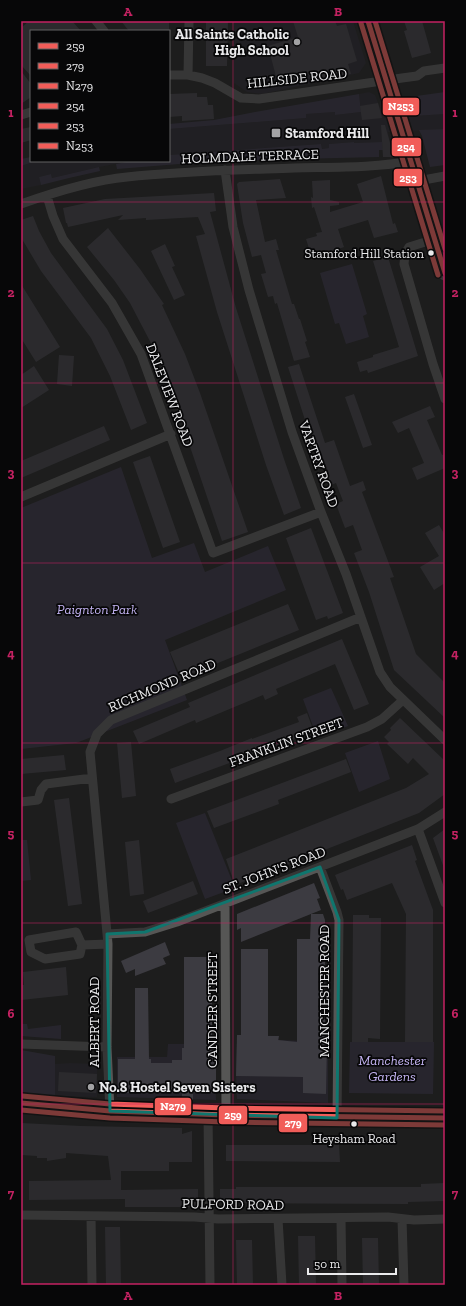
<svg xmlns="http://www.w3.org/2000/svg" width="466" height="1306" font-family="'Zilla Slab',serif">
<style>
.built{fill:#25232a}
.green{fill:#343041}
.building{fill:#3c3b41}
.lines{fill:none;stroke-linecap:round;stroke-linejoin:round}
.minor{stroke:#565655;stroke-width:9}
.primary{stroke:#575757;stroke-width:15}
.trunk{stroke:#5a5a5a;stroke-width:16}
.bus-1-casing{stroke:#070708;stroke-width:8}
.bus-2-casing{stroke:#070708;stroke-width:8}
.bus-3-casing{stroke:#070708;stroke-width:8}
.bus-4-casing{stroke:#070708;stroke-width:8}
.bus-5-casing{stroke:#070708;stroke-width:8}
.bus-6-casing{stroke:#070708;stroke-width:8}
.bus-1{stroke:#f15d59;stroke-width:5}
.bus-2{stroke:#f15d59;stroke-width:5}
.bus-3{stroke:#f15d59;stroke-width:5}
.bus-4{stroke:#f15d59;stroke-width:5}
.bus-5{stroke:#f15d59;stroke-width:5}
.bus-6{stroke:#f15d59;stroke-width:5}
.marked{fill:none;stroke:#0f766e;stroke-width:3;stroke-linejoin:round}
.grid{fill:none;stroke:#c42262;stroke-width:1;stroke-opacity:0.55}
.poi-dot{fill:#a2a2a4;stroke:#070708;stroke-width:1.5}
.bus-dot{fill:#eaeaec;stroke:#070708;stroke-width:1.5}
.labels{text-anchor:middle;stroke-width:3.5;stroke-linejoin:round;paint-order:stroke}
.bus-label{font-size:13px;fill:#eaeaec;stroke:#070708;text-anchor:end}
.poi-label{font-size:14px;font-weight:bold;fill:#eaeaec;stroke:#070708;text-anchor:start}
.street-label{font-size:14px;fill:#eaeaec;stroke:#070708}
.park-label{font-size:14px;font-style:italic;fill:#c4b4f3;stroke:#070708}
.line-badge{stroke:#070708;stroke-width:1.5}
.badge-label{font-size:11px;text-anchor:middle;font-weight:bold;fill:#fff}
.neatline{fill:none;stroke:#c42262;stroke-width:1.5}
.grid-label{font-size:13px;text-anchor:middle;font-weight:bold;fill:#c42262}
</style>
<rect width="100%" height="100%" fill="#1d1d1d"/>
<path class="built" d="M 234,21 L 353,21 L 366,63 L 359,73 L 262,94 L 247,92 L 234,83 Z
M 369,92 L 375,95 L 384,118 L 445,114 L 445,129 L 388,132 L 390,142 L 354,143 L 354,142 L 329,144 L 329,148 L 322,149 L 321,144 L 169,155 L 169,129 L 306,118 L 306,114 L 335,112 L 335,115 L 361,112 L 359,94 Z
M 36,161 L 131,161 L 99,167 L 52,178 L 51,174 L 39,177 L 41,185 L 21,189 L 21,166 Z
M 237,1035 L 279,1036 L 279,1040 L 328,1042 L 328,1103 L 237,1099 L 236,1076 Z
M 168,1044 L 215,1044 L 216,1100 L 117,1097 L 117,1057 L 167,1057 Z
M 70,1063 L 97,1064 L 97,1097 L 55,1096 L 55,1064 Z"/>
<path class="green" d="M 445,92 L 445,114 L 414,116 L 409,97 Z
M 359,94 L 361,112 L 335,115 L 335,112 L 306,114 L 306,118 L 169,129 L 169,124 L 214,120 L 255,112 Z
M 445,129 L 445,165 L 430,167 L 422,136 L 419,130 Z
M 354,142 L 354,143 L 382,142 L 383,150 L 379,150 L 379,157 L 216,161 L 117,169 L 116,164 L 131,161 L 169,161 L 169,155 L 321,144 L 322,149 L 329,148 L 329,144 Z
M 31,157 L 31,161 L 36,161 L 21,166 L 21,159 Z
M 99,167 L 100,171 L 69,178 L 41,185 L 39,177 L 51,174 L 52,178 Z
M 352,264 L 367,314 L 363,316 L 369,337 L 346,344 L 339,323 L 335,324 L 320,273 Z
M 121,467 L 152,558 L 194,543 L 205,572 L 268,546 L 286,590 L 165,640 L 187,700 L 76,743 L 21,749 L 21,508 Z
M 331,688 L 348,726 L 317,737 L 303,699 Z
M 378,741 L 390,779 L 359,792 L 345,753 Z
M 205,813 L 235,888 L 205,899 L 176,823 Z
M 21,840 L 27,840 L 31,880 L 21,881 Z
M 21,1024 L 27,1024 L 28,1029 L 61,1025 L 61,1039 L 21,1036 Z
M 350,1042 L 434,1042 L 433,1094 L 349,1093 Z
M 21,1050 L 55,1056 L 55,1096 L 21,1092 Z"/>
<path class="building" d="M 29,21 L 72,21 L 81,31 L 31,31 L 31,76 L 21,65 L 21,28 Z
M 121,21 L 169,21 L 169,31 L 129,31 Z
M 206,21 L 228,21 L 227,66 L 206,66 Z
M 293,21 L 335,21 L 337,26 L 346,24 L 357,61 L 348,64 L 351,74 L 311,80 L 309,75 L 278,84 L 268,46 L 298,37 Z
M 404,21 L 422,21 L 431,53 L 412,58 L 404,31 L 407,30 Z
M 21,71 L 31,84 L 31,97 L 21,104 Z
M 197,93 L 197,97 L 207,97 L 208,105 L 213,105 L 214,119 L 182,121 L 182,116 L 169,117 L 169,94 Z
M 378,103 L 382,118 L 362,120 L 360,106 Z
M 381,125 L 385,125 L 394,157 L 383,157 Z
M 31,127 L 31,140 L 21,143 L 21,129 Z
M 381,176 L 393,224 L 395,223 L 398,232 L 374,238 L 368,220 L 338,229 L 344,247 L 325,254 L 324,251 L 311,255 L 306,239 L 317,236 L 316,233 L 322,232 L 314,207 L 312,208 L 311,197 L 313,198 L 312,181 L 330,180 L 330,200 L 339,202 L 339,205 L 330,206 L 330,212 L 363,202 L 357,184 Z
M 280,179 L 286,198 L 256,200 L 265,242 L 276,239 L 279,250 L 276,250 L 292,304 L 294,304 L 299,319 L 300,319 L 307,341 L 305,342 L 310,357 L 294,361 L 277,303 L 275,304 L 273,296 L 268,297 L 261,274 L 266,273 L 261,255 L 252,257 L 243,223 L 237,184 L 239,182 Z
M 214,193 L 216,211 L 210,212 L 236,308 L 284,459 L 301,508 L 284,515 L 266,465 L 217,312 L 196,236 L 205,234 L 198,217 L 146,220 L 146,218 L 118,220 L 123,215 L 68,227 L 67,223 L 66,223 L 63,208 L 105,199 Z
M 33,216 L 39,231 L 51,253 L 107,329 L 123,360 L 147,423 L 131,430 L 110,376 L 91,338 L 41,271 L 22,239 L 21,220 Z
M 108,228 L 140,269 L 164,304 L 162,305 L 185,354 L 200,393 L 248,532 L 222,541 L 183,426 L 160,364 L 153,347 L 130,303 L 114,280 L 87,247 Z
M 165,244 L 175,266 L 172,267 L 185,295 L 174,300 L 151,251 Z
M 388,257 L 418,356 L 368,373 L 367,370 L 360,372 L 357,362 L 373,357 L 373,355 L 399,347 L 373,261 Z
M 21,284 L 60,347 L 36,362 L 21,338 Z
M 59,355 L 74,356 L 72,386 L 57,384 Z
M 299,364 L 325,443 L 334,440 L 350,486 L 363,481 L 366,490 L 362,492 L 394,577 L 390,578 L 416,654 L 445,683 L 445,718 L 394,670 L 369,592 L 354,553 L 362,550 L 353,525 L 345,528 L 336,504 L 343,501 L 336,483 L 329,486 L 314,448 L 288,367 Z
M 34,366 L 49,390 L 21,408 L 21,375 Z
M 354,394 L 372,445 L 363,448 L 345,397 Z
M 430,406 L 435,417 L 427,420 L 442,455 L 445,454 L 445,468 L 417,480 L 412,468 L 424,463 L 409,428 L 398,433 L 392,422 Z
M 104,426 L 110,440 L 21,478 L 21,461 Z
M 150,456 L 180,542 L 163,548 L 133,462 Z
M 439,525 L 445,535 L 445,583 L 434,590 L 420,567 L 439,556 L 425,533 Z
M 311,528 L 343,613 L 328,619 L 327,616 L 316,620 L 286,538 Z
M 288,604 L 299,630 L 181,678 L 170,652 Z
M 342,639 L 369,704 L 354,710 L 335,664 L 276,689 L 278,694 L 265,700 L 263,695 L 196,723 L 195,720 L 139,744 L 133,731 L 190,707 L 188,703 Z
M 307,713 L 314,732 L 175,783 L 170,769 L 220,751 L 252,738 L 252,739 L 299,722 L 297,717 Z
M 400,718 L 445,761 L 445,794 L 419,813 L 235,885 L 226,859 L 406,788 L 429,774 L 413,758 L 408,764 L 387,744 L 389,742 L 384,737 L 391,730 L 390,728 Z
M 131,742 L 136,796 L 122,798 L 117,743 Z
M 64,755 L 66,770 L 21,774 L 21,759 Z
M 346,759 L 351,772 L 278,800 L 279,804 L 214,828 L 207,811 Z
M 69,798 L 82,904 L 68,906 L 54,800 Z
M 445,829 L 445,868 L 444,868 L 433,838 Z
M 139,840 L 144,894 L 130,896 L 125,842 Z
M 412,845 L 417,860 L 415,861 L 433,910 L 433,1042 L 405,1042 L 406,914 L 392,883 L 347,900 L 343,889 L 341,890 L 335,875 Z
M 193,881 L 198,894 L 148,913 L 143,901 Z
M 314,883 L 320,898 L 317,899 L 321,910 L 241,942 L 241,928 L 237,930 L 237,914 Z
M 311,914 L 323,914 L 325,920 L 325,1042 L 327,1042 L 326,1094 L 303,1093 L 303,1077 L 236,1076 L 237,1035 L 241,1035 L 241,949 L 268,949 L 268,1036 L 279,1036 L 278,1040 L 297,1042 L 297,939 L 310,939 Z
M 353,915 L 369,915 L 369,918 L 381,918 L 380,1039 L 368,1038 L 368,1042 L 352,1042 Z
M 165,942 L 170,955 L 163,958 L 166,964 L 135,976 L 135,969 L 126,973 L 121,961 Z
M 184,957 L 212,957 L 212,1048 L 216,1048 L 216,1093 L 193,1093 L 193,1100 L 182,1100 L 182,1093 L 118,1093 L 118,1059 L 135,1059 L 135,988 L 148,988 L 149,1059 L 151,1059 L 151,1063 L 172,1063 L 172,1060 L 182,1060 L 182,1048 L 184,1048 Z
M 66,967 L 68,995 L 21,1000 L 21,985 L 24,985 L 23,972 Z
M 59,1072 L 97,1074 L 96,1093 L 58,1091 Z
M 21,1123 L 81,1126 L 182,1128 L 182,1134 L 192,1131 L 192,1162 L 169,1162 L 169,1171 L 121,1171 L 121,1190 L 198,1189 L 198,1207 L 125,1207 L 125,1199 L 29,1200 L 29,1181 L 111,1180 L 108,1156 L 66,1153 L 66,1158 L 47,1161 L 47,1158 L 37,1158 L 37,1156 L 21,1155 Z
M 226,1145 L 339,1145 L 340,1162 L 226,1161 Z
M 445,1183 L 445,1201 L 408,1202 L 408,1204 L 220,1203 L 220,1189 L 236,1189 L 236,1187 L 421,1187 L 421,1184 Z
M 105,1227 L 120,1227 L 121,1285 L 106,1285 Z
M 298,1236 L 315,1236 L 316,1285 L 299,1285 Z
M 362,1238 L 378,1238 L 379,1285 L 363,1285 Z
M 236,1240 L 252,1240 L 253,1285 L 237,1285 Z"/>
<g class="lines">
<path class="minor" d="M 96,21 L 104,31
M 169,75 L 188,75 L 202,78 L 215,83 L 241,98 L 259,99 L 402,78 L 417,76 L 424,71 L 445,68
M 188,75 L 189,21
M 21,115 L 31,112
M 225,170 L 233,227 L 249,290 L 292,432 L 321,512 L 346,574 L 380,672 L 390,687 L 445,740
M 418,181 L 445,176
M 47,196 L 53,216 L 63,239 L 112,303 L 141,354 L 213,553 L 321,512
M 21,204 C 52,193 95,180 127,177 C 182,171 238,170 294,168 C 331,167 375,168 412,161
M 435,239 L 409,247 L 405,254 L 404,264 L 433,364 L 445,399
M 21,497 L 171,434
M 171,799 L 367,727 L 382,719 L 403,700
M 21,802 L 38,800 L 41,790 L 46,784 L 92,778
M 418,829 L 445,903
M 320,867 L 337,912 L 339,920 L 337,1118
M 225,904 L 226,1115
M 107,934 L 145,932 L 177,922 L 418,829 L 445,812
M 82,945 L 76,932 L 29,940 L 31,952 L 45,959 L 80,954 L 82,945 L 108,944
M 21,1044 L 107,1047
M 110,1111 L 107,1047 L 108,944 L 90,752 L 97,734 L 111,720 L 361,617
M 208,1114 L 210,1285
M 21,1215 L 195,1217 L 218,1219 L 388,1217 L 414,1220 L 445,1219
M 91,1216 L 92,1285
M 278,1219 L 282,1285
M 341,1219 L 342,1285
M 402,1219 L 404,1285"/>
<path class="primary" d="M 368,21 L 445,273"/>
<path class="trunk" d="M 21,1103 L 110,1111 L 226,1115 L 445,1118"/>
<defs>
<path id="bus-1" d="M 21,1103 L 110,1111 L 226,1115 L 445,1118"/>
<path id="bus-2" d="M 21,1110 L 110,1118 L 226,1122 L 445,1125"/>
<path id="bus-3" d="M 22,1096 L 110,1104 L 226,1108 L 445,1111"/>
<path id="bus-4" d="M 368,21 L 445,273"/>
<path id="bus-5" d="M 361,23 L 438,275"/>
<path id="bus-6" d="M 375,21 L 445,249"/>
</defs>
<use href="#bus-1" class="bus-1-casing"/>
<use href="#bus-2" class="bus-2-casing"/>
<use href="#bus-3" class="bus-3-casing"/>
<use href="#bus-4" class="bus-4-casing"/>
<use href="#bus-5" class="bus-5-casing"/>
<use href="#bus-6" class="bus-6-casing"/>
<use href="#bus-1" class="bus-1"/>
<use href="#bus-2" class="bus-2"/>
<use href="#bus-3" class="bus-3"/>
<use href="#bus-4" class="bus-4"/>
<use href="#bus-5" class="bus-5"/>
<use href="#bus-6" class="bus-6"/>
</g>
<path d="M0 0H466V1306H0ZM 320,867 L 339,920 L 337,1118 L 110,1111 L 107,934 L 145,932 Z" fill="#1d1d1d" fill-opacity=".55" fill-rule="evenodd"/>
<path class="marked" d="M 320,867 L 339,920 L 337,1118 L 110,1111 L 107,934 L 145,932 Z"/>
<path class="grid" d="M 233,21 L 233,1285M 21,202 L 445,202M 21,383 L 445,383M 21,563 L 445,563M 21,743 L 445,743M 21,923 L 445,923M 21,1104 L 445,1104"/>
<g class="poi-dot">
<circle cx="297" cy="42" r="4"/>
<rect x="271" y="128" width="10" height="10" rx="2"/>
<circle cx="91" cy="1087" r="4"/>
</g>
<g class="bus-dot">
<circle cx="431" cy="253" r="3.5"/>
<circle cx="354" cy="1124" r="3.5"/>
</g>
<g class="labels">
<g class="bus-label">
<text x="424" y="258">Stamford Hill Station</text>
<text x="354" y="1143" text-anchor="middle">Heysham Road</text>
</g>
<g class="poi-label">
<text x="289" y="39" text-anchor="end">All Saints Catholic<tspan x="289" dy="16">High School</tspan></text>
<text x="285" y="138">Stamford Hill</text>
<text x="99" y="1092">No.8 Hostel Seven Sisters</text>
</g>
<g class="street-label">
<text transform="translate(297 78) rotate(-6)" y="5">HILLSIDE ROAD</text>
<text transform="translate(250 156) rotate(-2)" y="5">HOLMDALE TERRACE</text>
<text transform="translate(170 395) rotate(69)" y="5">DALEVIEW ROAD</text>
<text transform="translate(319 464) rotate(70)" y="5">VARTRY ROAD</text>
<text transform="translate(162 685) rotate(-23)" y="5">RICHMOND ROAD</text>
<text transform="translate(286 742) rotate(-20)" y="5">FRANKLIN STREET</text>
<text transform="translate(274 870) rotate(-21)" y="5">ST. JOHN'S ROAD</text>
<text transform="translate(324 991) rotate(-90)" y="5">MANCHESTER ROAD</text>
<text transform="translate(212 1010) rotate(-90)" y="5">CANDLER STREET</text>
<text transform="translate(94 1022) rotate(-90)" y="5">ALBERT ROAD</text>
<text transform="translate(233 1204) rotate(1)" y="5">PULFORD ROAD</text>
</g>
<g class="park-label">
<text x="97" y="614">Paignton Park</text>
<text x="392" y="1065">Manchester<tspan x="392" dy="16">Gardens</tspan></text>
</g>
</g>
<g class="line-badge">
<rect x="382" y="97" width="38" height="19" rx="4" fill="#f15d59"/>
<rect x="391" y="137" width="31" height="20" rx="4" fill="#f15d59"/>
<rect x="393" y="168" width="30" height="19" rx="4" fill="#f15d59"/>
<rect x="154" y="1097" width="38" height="19" rx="4" fill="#f15d59"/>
<rect x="218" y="1105" width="30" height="20" rx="4" fill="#f15d59"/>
<rect x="278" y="1113" width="30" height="20" rx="4" fill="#f15d59"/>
</g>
<g class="badge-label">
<text x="401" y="110">N253</text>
<text x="406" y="151">254</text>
<text x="408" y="182">253</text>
<text x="173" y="1110">N279</text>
<text x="233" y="1119">259</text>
<text x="293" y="1127">279</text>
</g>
<rect width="466" height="1306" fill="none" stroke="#070708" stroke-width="44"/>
<rect x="30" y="30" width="140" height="132" fill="#070708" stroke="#626263"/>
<rect x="38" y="43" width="20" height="6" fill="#f15d59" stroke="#626263"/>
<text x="66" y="50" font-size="12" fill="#eaeaec">259</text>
<rect x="38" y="63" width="20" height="6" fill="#f15d59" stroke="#626263"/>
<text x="66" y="70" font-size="12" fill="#eaeaec">279</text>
<rect x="38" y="83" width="20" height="6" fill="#f15d59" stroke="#626263"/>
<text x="66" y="90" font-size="12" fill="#eaeaec">N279</text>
<rect x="38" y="103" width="20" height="6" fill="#f15d59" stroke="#626263"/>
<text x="66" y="110" font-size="12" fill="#eaeaec">254</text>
<rect x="38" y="123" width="20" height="6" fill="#f15d59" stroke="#626263"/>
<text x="66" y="130" font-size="12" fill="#eaeaec">253</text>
<rect x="38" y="143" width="20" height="6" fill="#f15d59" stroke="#626263"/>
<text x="66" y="150" font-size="12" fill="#eaeaec">N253</text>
<path d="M308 1268v6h88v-6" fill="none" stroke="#eaeaec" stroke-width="2"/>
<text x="314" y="1268" font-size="12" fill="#eaeaec" stroke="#070708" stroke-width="3" paint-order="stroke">50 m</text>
<rect x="22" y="22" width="422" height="1262" class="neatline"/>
<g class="grid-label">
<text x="128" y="16">A</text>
<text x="338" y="16">B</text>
<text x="11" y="117">1</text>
<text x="455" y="117">1</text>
<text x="11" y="297">2</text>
<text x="455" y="297">2</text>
<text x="11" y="477">3</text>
<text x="455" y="477">3</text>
<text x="11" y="658">4</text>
<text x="455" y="658">4</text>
<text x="11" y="838">5</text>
<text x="455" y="838">5</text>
<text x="11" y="1018">6</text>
<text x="455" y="1018">6</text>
<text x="11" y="1198">7</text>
<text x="455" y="1198">7</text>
<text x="128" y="1300">A</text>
<text x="338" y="1300">B</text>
</g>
</svg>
